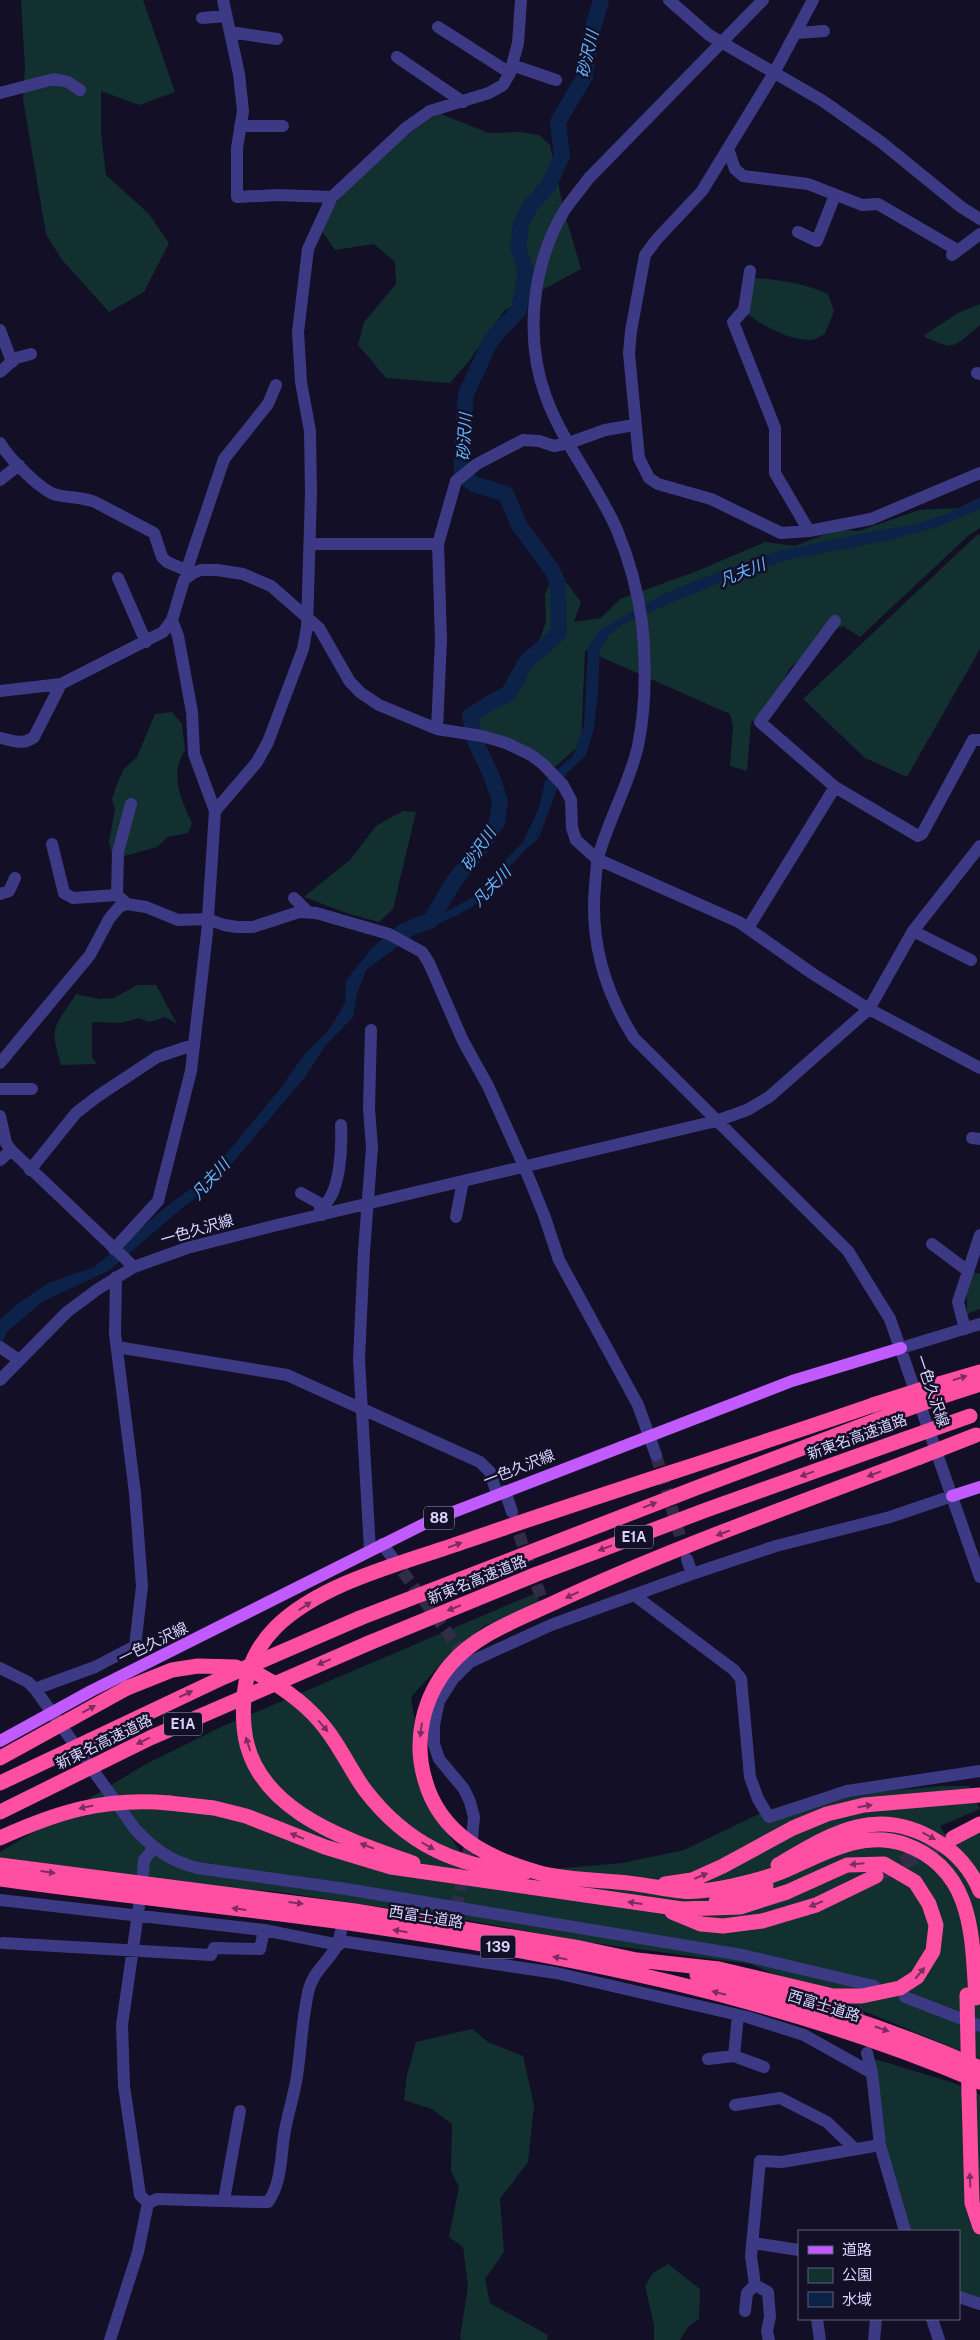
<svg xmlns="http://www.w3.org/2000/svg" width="980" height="2340" font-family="'Public Sans','Noto Sans JP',sans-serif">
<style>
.green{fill:#12302f}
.water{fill:#0c2248}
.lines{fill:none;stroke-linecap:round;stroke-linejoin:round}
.stream{stroke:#0c2248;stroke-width:2.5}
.river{stroke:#0c2248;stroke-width:16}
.minor-tunnel{stroke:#312d47;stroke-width:12;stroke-dasharray:12 6;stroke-linecap:butt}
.highway-tunnel{stroke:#312d47;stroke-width:15;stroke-dasharray:15 8;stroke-linecap:butt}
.minor{stroke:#3d3a85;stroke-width:12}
.major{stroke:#c25bff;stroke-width:12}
.highway{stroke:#ff4fa3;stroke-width:15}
.highway-bridge{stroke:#ff4fa3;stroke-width:15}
.oneway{fill:#7d2c5e}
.labels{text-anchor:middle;stroke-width:5;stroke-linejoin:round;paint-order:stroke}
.shield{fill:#130f26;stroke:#9e99be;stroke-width:1}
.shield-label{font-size:14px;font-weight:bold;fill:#d9d4ff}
.street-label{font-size:15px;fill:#d9d4ff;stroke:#130f26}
.water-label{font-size:16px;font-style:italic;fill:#62b6ff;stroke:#130f26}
</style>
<rect width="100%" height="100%" fill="#130f26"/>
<path class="green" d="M 21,0 L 143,0 L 175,92 L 139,105 L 101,91 L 101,133 L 106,175 L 149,214 L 169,243 L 144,292 L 109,312 L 62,260 L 46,234 L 23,99 L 25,67 Z
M 438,113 L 489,133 L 520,132 L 539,135 L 550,145 L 564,211 L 581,269 L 504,311 L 469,361 L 450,383 L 386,378 L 358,345 L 364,322 L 396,284 L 395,262 L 374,244 L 335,250 L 318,225 L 366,165 Z
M 753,278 C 777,279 806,284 828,294 L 834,311 L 825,334 C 821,336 815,340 811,340 C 787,340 763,326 745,312 Z
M 980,304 L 980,325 C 953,347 956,352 923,336 L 958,313 Z
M 980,507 L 980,528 L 969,535 L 860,637 L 843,626 L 831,632 L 790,668 L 772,701 L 751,723 L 747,771 L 730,766 L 733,726 L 730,714 L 585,650 L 581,744 L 555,767 L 475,726 L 476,710 L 501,704 L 522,677 L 533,657 L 546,622 L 545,594 L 556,569 L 581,602 L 574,622 L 601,618 L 620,599 L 697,571 L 765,542 L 795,546 L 823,535 L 842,530 L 859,531 L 919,510 Z
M 978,534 L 980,536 L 980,649 L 907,777 L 865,758 L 803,699 Z
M 172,712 L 182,724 L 185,750 C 169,773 181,800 192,823 L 188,833 L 168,837 L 157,847 L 124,856 L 112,854 L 109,842 L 115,809 L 112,799 L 117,784 L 124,769 L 137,757 L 155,714 Z
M 403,811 L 416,812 L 393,909 L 379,922 L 349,914 L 304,897 L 351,859 L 376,826 Z
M 137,985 L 156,985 L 177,1024 L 165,1017 L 149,1022 L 139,1018 L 121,1023 L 92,1022 L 92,1057 L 97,1064 L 61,1065 C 49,1025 54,1029 76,994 L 99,999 L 114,998 Z
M 972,1272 L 980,1274 L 980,1309 L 967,1314 L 967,1289 Z
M 536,1593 L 541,1605 L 484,1626 L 440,1665 L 411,1697 L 428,1803 L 465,1859 L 554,1869 L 622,1863 L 684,1850 L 765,1811 L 823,1793 L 837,1796 L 940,1786 L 969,1786 L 980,1809 L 940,1826 L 948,1840 L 980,1826 L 980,2059 L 750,1964 L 586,1942 L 455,1918 L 272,1891 L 223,1888 L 0,1858 L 0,1852 L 146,1764 L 221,1727 Z
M 472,2029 L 488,2042 L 523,2056 L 534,2105 L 528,2162 L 500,2199 L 504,2252 L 485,2279 L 490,2303 L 548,2335 L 547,2340 L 462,2340 L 460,2338 L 468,2286 L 463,2247 L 449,2237 L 459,2187 L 451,2171 L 452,2124 L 432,2109 L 404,2100 L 407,2075 L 416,2042 Z
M 868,2057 L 951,2082 L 980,2095 L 980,2302 L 959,2294 L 959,2231 L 906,2231 L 901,2217 Z
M 668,2264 L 700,2289 L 699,2319 L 688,2327 L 680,2340 L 654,2340 L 654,2325 L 645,2286 L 653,2273 Z"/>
<path class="water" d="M 980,497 L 980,509 L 935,528 L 880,542 L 792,559 L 734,577 L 680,599 L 622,625 L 610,634 L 600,650 L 598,693 L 594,728 L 586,755 L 567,773 L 551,801 L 534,841 L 511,865 L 483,900 L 458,915 L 412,936 L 366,970 L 357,994 L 353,1017 L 325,1046 L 305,1077 L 213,1186 L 187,1204 L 110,1270 L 42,1302 L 7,1332 L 0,1349 L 0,1320 L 16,1305 L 48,1283 L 94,1267 L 167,1206 L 208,1176 L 279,1090 L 304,1055 L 328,1031 L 345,1003 L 346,981 L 371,949 L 400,924 L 428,913 L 448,911 L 476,895 L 490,876 L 523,842 L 539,808 L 545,781 L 573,755 L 584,726 L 588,648 L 599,630 L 662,595 L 700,579 L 775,552 L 869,532 L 917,524 L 949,513 Z"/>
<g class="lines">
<path class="stream" d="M 533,842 L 538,836 L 552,799"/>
<path class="river" d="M 418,925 L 430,921 L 455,880 L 476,854 L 497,822 L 500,801 L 492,777 L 475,741 L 470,716 L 495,700 L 508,694 L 527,661 L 559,633 L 558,583 L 552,570 L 519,525 L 506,494 L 474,484 L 462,475 L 462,442 L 466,394 L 491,340 L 519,310 L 526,271 L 518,247 L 521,224 L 530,206 L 549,185 L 562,155 L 558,122 L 585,76 L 591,35 L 601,0"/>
<path class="minor-tunnel" d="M 656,1455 L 686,1556
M 513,1517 L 547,1614
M 392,1557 L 466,1658
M 456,1908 L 472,1838
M 852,1990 L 861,2028"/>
<path class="highway-tunnel" d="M 881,1873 L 950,1840"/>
<path class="minor" d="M 223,0 L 239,74 L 243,111 L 237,148 L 237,197 L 277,195 L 332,197
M 669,0 L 709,35 L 823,101 L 881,142 L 961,207 L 980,219
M 763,0 L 589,178 C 581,189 571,200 564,211 C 532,265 524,338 546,397 C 563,444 597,484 617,530 C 629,559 638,592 642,623 C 646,663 646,707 638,746 C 629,785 608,820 598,858 C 596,867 596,877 595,886 C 590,940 605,992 634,1038 L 848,1251 L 890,1319 L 980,1577
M 813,0 L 774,73 L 702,191 L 657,239 L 645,255 L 631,331 L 629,353 L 639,458 L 649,478 L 658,484 L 711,499 L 781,533 L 809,531 L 871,519 L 980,473
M 202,18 L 226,16
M 438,27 L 510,73
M 230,32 L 277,39
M 797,33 L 824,31
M 397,57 L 463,102
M 512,65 L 556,80
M 0,93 L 54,79 L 68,82 L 80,90
M 240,126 L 283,126
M 728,149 L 735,169 L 743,176 L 808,184 L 862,205 L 878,204 L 957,250
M 798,232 L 817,241 L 835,195
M 952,255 L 980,234
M 750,271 L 744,310 L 733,322 L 775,428 L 775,473 L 809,531
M 0,330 L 12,362
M 0,372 L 16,358 L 31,354
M 977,373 L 980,374
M 0,443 C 8,457 42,492 57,495 C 70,498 82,497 95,502 L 154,533 L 162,557 L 167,562 L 193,573
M 0,480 L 19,465
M 310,544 L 438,544
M 187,569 L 224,459 L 268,404 L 276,385
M 118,578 L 146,642
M 0,691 L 61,684 L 163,632 L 172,620 L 184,580 L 193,573 L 201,570 L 217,570 L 243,574 L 271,586 L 319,628 L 350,682 L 361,693 L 379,705 L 437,729 L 482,736 L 506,743 L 531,755 L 543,764 L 563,785 L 571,800 L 572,828 L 576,840 L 597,859 L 739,922 L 813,974 L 869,1009 L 913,931 L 980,846
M 437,729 L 441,640 L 438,544 L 456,481 L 477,464 L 523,440 L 539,441 L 554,446 L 569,443 L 605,430 L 634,425
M 0,738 C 12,740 23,746 34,737 L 61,684
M 835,787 L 760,722 L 835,621
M 215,811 L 257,762 L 268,742 L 303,649 L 307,627 L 311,493 L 310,431 L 301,382 L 298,332 L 308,249 L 332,197 L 406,128 L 430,111 L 489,93 L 503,85 L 510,73 L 518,43 L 521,0
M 52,844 L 64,893 L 73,898 L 117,895 L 127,904
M 0,894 L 9,891 L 15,878
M 117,895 L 118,852 L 131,804
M 294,898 L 307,911
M 748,928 L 835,787 L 918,836 L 922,834 L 973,740 L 980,740
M 913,931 L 971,960
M 0,1063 L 90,955 L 109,919 L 119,907 L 127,904 L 146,907 L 178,920 L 208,919 L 224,925 L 237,927 L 253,927 L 299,912 L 316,913 L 389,934 L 422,952 L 429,963 L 463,1041 L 488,1086 L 524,1166 L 544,1215 L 559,1260 L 638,1405 L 656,1455
M 0,1089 L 32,1089
M 0,1116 L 6,1143 L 11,1150 L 134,1267
M 972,1138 L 980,1139
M 0,1160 L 11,1150
M 30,1170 L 76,1113 L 98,1096 L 157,1057 L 193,1045
M 301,1193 L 319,1203 L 322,1215
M 320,1208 C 341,1197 342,1146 341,1125
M 456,1217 L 463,1181
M 932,1244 L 968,1271
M 114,1249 L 158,1201 L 191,1071 L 207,933 L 215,811 L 194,754 L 192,712 L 178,636 L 172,620
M 965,1329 L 958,1302 L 980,1235
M 0,1347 L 19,1360
M 117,1347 L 287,1375 L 480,1462 L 490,1472 L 497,1494
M 901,1348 L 980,1324
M 0,1380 L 67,1312 L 98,1289 L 134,1267 L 187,1248 L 273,1226 L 716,1121 L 747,1110 L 769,1097 L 869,1009 L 980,1068
M 505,1491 L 512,1512
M 382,1544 L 392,1557
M 370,1550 L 359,1359 L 364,1251 L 372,1147 L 369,1109 L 371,1030
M 687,1559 L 692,1574
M 634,1595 L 734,1670 L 741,1679 L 750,1777 L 758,1799 L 769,1817 L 847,1791 L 980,1771
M 0,1668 L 28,1682 L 35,1689 L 135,1829 C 154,1849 170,1861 197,1868 L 346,1889 L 742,1955 L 874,1986
M 35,1689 L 95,1667 L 135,1646 L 142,1586 L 135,1493 L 115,1334 L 116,1277
M 472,1838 L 474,1817 L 470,1802 L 464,1789 L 439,1759 L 434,1744 L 434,1725 L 439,1701 L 453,1679 L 470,1662 L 551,1625 L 692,1574 L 776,1546 L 890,1517 L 952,1496
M 143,1873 L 144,1860 L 153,1849
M 0,1900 L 264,1930 L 339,1945
M 139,1906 L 122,2025 L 124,2086 L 140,2195 L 148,2203
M 340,1941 L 556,1973 L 747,2017 L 804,2035 L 872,2073
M 3,1943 L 211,1955 L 214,1948 L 260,1949 L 264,1930
M 905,1997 L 980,2026
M 738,2015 L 734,2056 L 764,2067
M 867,2053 L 872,2073 L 880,2145 L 905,2231
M 708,2059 L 734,2056
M 735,2105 L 780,2098 L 827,2122 L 855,2149
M 224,2200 L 240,2111
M 753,2243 L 799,2250
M 959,2297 L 980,2304
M 745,2311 L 747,2293 L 755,2285
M 817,2319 L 820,2340
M 932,2319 L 939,2340
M 110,2340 L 138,2252 L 148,2203 L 157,2199 L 260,2202 L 268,2202 C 281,2185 281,2157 284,2136 C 287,2116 294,2096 297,2076 C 301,2049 302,2020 308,1993 C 313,1966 338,1958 341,1931
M 769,2340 L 767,2331 L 770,2317 L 768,2292 L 755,2285 L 751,2256 L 760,2161 L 782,2162 L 880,2145
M 874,2340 L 876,2319"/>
<path class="major" d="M 952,1496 L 980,1487
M 0,1741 L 91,1691 L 430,1521 L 792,1381 L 901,1348"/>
<path class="highway" d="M 939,1384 L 980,1372
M 943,1396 L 980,1384
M 920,1457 C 800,1503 677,1546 560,1600 C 522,1618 477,1633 450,1665 C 423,1697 413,1740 425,1780 C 440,1835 489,1859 540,1873 C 568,1880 600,1880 628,1883 C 646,1885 664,1889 682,1891 C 705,1894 759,1881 781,1872 C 820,1856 860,1829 904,1844 C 974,1869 972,1936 976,1998
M 360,1618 L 696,1488 L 877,1420
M 369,1643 L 537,1574 L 706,1510 L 902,1440
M 258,1674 C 284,1688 308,1705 326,1729 C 341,1748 351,1771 365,1790 C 407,1845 458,1868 526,1872
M 127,1688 L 172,1670 L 198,1666 L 236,1667
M 169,1803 L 214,1808 L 246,1816 L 325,1847 L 391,1867 L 682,1909 L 740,1907 L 787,1892 L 847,1865 L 884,1864 L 915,1882 L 929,1904 L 936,1925 L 933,1951 L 917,1977 L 900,1988 L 862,1996 L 833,1996 L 719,1969 L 637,1960
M 953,1838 L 980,1824
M 413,1863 C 348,1840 250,1810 244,1726 C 241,1688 248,1655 276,1627 C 322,1582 404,1563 463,1542 C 599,1495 737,1452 873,1405
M 0,1865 L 355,1911 L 580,1948 L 646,1962
M 778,1865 C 832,1833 878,1804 938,1842 C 956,1852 972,1871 980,1891
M 0,1879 C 118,1896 237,1907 356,1924 C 569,1955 781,1997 980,2082
M 665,1884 L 692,1880 L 723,1866 L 793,1828 L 827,1814 L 864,1805 L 980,1795
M 716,1902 L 766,1886
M 672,1912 L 701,1924 L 723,1926 L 762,1921 L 816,1905 L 876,1876
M 697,1975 C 794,1998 889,2028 980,2068
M 969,2094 L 972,2203 L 980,2227"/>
<path class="highway-bridge" d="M 873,1405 L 939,1384
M 877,1420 L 943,1396
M 902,1440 L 970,1416
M 920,1457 L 976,1435
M 0,1758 L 127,1688
M 0,1783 L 224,1677 L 360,1618
M 0,1812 L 150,1738 L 369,1643
M 0,1838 C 57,1812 105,1797 169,1803
M 967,1995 L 969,2094"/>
</g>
<defs><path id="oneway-solid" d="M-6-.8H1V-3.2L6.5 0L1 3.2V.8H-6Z" transform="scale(1.25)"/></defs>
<g class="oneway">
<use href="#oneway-solid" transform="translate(960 1378) rotate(-17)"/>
<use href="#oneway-solid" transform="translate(807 1474) rotate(160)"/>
<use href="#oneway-solid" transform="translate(874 1474) rotate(159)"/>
<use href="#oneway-solid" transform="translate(650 1505) rotate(-21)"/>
<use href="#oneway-solid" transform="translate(723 1533) rotate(159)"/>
<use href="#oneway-solid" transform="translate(455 1545) rotate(-19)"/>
<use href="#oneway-solid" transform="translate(605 1548) rotate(159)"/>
<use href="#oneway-solid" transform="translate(572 1595) rotate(155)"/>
<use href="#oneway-solid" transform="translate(305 1606) rotate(-34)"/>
<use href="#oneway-solid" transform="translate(454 1608) rotate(158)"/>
<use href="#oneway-solid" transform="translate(324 1662) rotate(157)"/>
<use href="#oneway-solid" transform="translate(186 1694) rotate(-25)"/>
<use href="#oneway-solid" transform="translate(89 1709) rotate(-29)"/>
<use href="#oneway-solid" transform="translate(323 1726) rotate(49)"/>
<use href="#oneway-solid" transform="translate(421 1730) rotate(97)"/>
<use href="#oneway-solid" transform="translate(143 1741) rotate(154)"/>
<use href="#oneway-solid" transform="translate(248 1744) rotate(-108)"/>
<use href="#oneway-solid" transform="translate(865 1806) rotate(-9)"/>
<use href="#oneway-solid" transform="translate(86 1807) rotate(168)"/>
<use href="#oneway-solid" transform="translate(297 1836) rotate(-158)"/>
<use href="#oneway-solid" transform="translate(929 1836) rotate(29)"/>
<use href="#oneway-solid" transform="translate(367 1846) rotate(-159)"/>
<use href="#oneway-solid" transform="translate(428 1846) rotate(30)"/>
<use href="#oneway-solid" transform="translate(857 1864) rotate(175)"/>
<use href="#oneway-solid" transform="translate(48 1872) rotate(8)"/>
<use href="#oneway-solid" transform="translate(701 1876) rotate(-23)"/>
<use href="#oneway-solid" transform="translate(296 1903) rotate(7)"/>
<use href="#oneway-solid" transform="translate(635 1903) rotate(-172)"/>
<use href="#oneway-solid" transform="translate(816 1904) rotate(158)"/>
<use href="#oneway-solid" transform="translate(239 1909) rotate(-173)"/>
<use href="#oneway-solid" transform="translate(400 1931) rotate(-171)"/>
<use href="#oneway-solid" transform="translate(560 1958) rotate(-169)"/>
<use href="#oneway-solid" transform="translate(920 1973) rotate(-50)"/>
<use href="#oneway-solid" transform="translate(719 1993) rotate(-166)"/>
<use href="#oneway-solid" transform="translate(882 2029) rotate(19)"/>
<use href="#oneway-solid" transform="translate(970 2180) rotate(-93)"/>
</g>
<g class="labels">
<g class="shield">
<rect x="424" y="1506.5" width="30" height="23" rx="4"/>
<rect x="615" y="1525.5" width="38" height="23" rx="4"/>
<rect x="164" y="1712.5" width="38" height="23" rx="4"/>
<rect x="480.5" y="1935.5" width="35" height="23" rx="4"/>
</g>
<g class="shield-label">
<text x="439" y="1523">88</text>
<text x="634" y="1542">E1A</text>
<text x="183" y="1729">E1A</text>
<text x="498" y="1952">139</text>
</g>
<g class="street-label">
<text transform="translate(197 1230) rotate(-16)" y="5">一色久沢線</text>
<text transform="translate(932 1391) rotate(71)" y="5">一色久沢線</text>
<text transform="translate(857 1437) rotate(-20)" y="5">新東名高速道路</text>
<text transform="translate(519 1468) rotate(-21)" y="5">一色久沢線</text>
<text transform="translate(477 1580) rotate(-22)" y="5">新東名高速道路</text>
<text transform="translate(153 1643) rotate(-26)" y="5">一色久沢線</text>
<text transform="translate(104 1742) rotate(-26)" y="5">新東名高速道路</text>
<text transform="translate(426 1917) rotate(9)" y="5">西富士道路</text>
<text transform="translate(824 2006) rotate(17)" y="5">西富士道路</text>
</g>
<g class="water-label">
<text transform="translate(587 54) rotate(-77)" y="6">砂沢川</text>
<text transform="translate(464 437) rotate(-87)" y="6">砂沢川</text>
<text transform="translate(742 572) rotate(-22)" y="6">凡夫川</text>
<text transform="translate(478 849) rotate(-56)" y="6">砂沢川</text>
<text transform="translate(491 886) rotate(-46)" y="6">凡夫川</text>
<text transform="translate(210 1179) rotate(-48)" y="6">凡夫川</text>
</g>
</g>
<rect x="798" y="2230" width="162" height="90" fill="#130f26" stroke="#625e7d"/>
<rect x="808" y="2246" width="25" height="8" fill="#c25bff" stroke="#625e7d"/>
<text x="842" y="2255" font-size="15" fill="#d9d4ff">道路</text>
<rect x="808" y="2268" width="25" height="15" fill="#12302f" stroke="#625e7d"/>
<text x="842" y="2280" font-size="15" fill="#d9d4ff">公園</text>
<rect x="808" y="2292" width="25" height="15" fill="#0c2248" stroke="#625e7d"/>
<text x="842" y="2305" font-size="15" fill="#d9d4ff">水域</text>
</svg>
